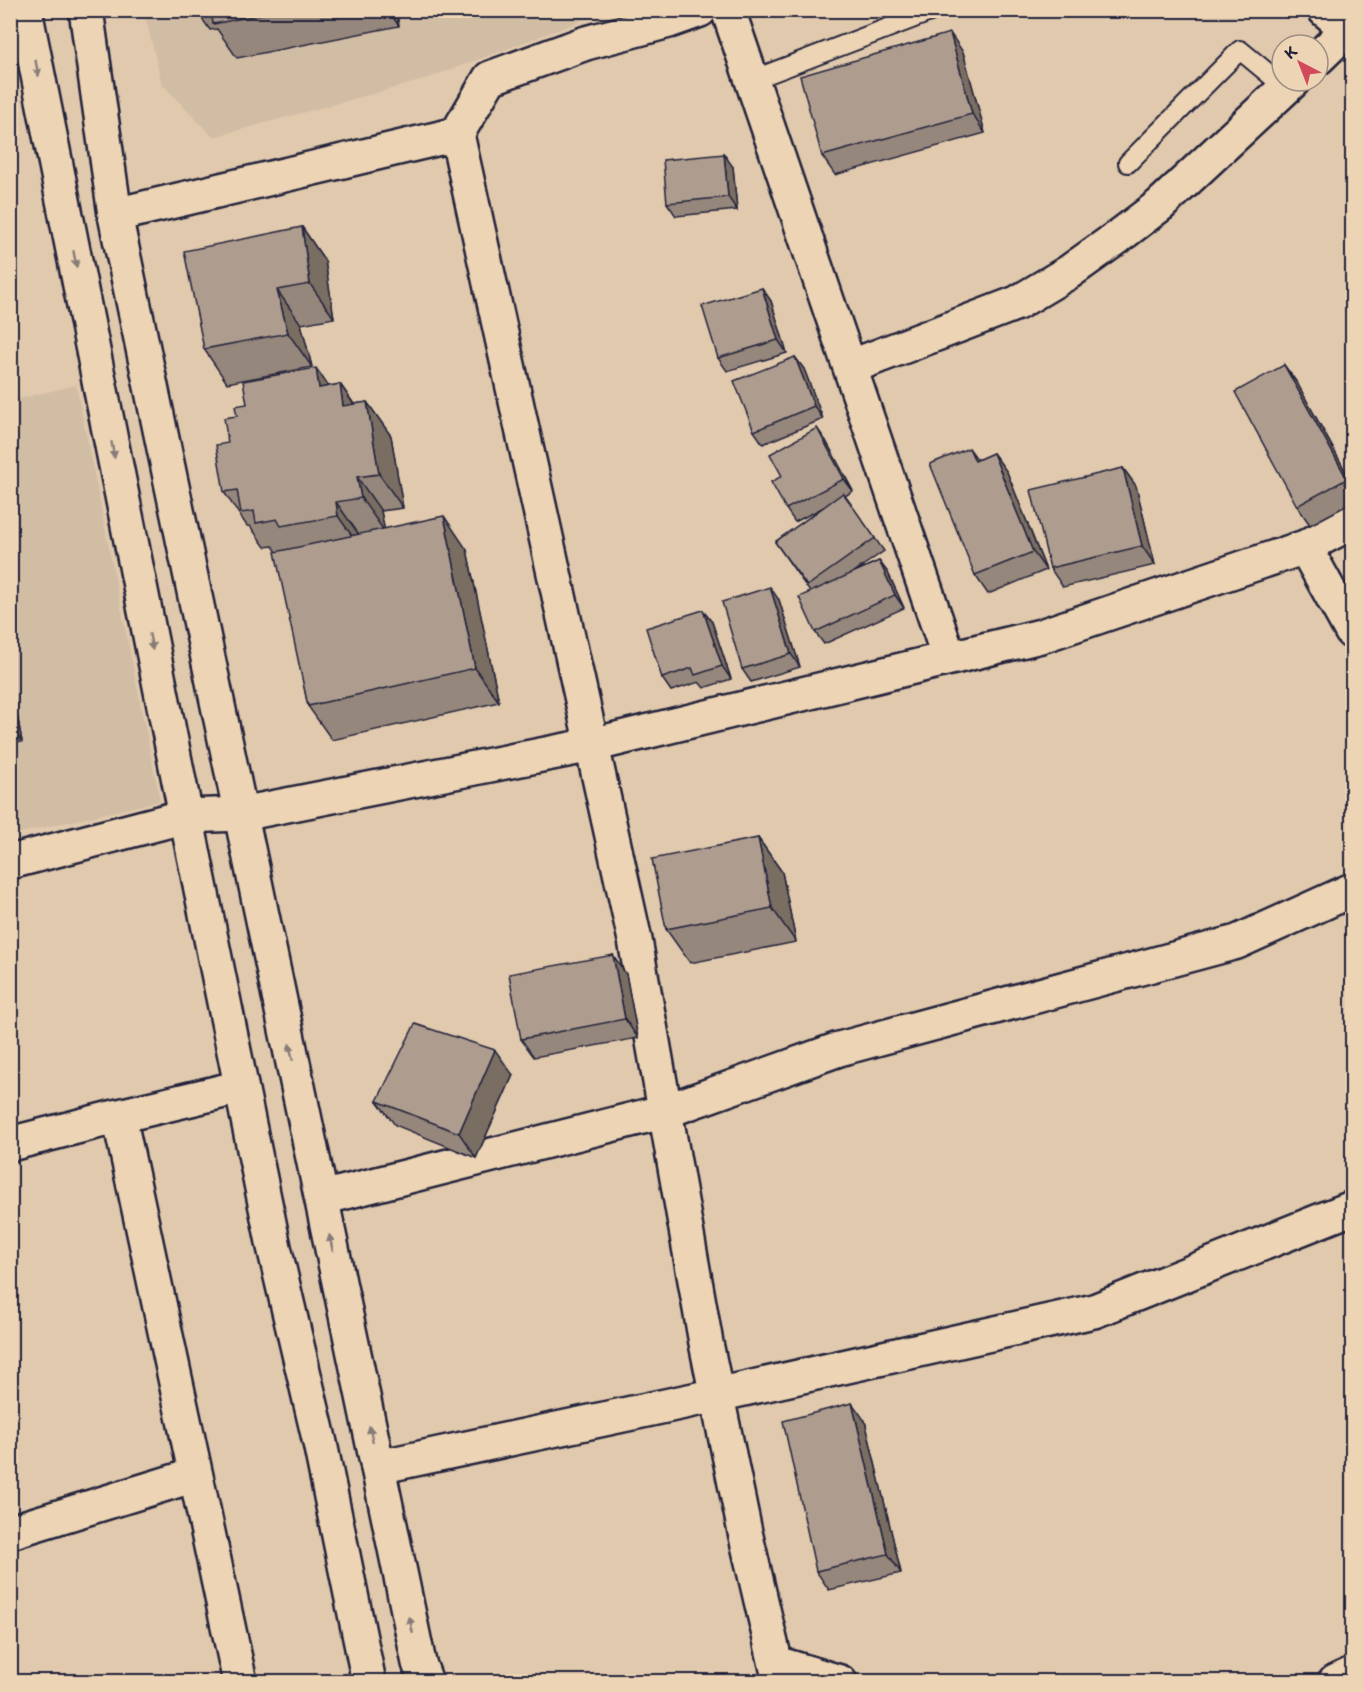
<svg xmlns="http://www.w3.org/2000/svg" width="1363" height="1692" font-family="Itim,sans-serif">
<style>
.built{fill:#d1bca4}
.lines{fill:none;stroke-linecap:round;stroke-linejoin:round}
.service-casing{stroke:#22223b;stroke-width:22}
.minor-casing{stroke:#22223b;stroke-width:38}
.secondary-casing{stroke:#22223b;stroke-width:38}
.service{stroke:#ecd4b4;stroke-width:18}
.minor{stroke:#ecd4b4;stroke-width:33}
.secondary{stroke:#ecd4b4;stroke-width:33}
.wall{fill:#96877b;stroke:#22223b;stroke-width:1.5}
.shaded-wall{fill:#7a6e64;stroke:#22223b;stroke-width:1.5}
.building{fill:#ae9d8f;stroke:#22223b;stroke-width:1.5}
.oneway{fill:#877b78}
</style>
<rect width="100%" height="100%" fill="#e0c9ad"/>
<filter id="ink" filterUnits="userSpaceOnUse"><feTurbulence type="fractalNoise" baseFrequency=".0167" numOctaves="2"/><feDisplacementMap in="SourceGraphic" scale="12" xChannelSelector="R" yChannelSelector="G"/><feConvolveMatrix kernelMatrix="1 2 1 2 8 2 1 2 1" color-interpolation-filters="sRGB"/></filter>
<g filter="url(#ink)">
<path class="built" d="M 144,11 L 608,11 L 420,81 L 213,137 L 162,84 Z
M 76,385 L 160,801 L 11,835 L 10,401 Z"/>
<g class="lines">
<defs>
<path id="service" d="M 752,80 L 935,10
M 1128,163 L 1240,50 L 1286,88"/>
<path id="minor" d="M 728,10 L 949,658
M 1325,10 L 1352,33
M 1318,58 L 1352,25
M 457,134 L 635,940 L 706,1343 L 745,1532 L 780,1682
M 115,215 L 457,134 L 490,78 L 586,43 L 669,21 L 700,10
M 850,367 L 1017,303 L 1069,272 L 1118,237 L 1160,205 L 1293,81
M 1305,547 L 1352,632
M 10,862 L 186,816 L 241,814 L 592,745 L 1041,636 L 1305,547 L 1352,522
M 10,1144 L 119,1116
M 322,1198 L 666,1111 L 839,1049 L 1237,942 L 1352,890
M 378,1467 L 717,1395 L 1094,1311 L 1352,1208
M 10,1532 L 195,1475
M 776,1663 L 840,1682
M 240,1682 L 119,1116 L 241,1087
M 1335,1682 L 1352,1674"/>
<path id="secondary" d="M 25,10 L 186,816 L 274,1247 L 320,1443 L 369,1682
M 86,10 L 115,215 L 419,1663 L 426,1682"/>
</defs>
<use href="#service" class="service-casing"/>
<use href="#minor" class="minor-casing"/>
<use href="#secondary" class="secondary-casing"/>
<use href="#service" class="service"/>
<use href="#minor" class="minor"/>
<use href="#secondary" class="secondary"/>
</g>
<path class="wall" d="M 196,10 L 396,10 L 399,26 L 237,58 L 217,29 L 210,30 Z
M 963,52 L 985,133 L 835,175 L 822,156 Z
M 733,167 L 737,210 L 676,216 L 667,203 Z
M 302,227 L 325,261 L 334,318 L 301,324 L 312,367 L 227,383 L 204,349 Z
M 762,288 L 771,301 L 787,353 L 727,371 L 718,358 Z
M 795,357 L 804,369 L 823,419 L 763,444 L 754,431 Z
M 1284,365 L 1297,383 L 1353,485 L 1353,502 L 1310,525 L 1297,506 Z
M 340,384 L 354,404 L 367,402 L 391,436 L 403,508 L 381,511 L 384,529 L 467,550 L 499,702 L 332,740 L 308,706 L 277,552 L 273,546 L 265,547 L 250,526 L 247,526 L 224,492 L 228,443 L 237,416 L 247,404 Z
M 826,441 L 853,491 L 845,496 L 884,551 L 854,572 L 879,561 L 888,573 L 904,608 L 824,644 L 815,632 L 810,592 L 775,542 L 824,507 L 795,522 L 786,509 L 782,476 Z
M 993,453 L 1007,472 L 1046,570 L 988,594 L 975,575 L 977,460 Z
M 1123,468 L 1136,486 L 1155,565 L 1063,587 L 1050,568 Z
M 779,600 L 800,667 L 751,682 L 742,669 Z
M 712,622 L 731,679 L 704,688 L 699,682 L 671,691 L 662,678 Z
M 10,675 L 22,742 L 10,744 Z
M 758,838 L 782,872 L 796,942 L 690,963 L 666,929 Z
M 613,955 L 626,974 L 638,1038 L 534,1057 L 521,1039 Z
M 513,1075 L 476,1158 L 395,1125 L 377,1101 Z
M 865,1421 L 901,1573 L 829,1590 L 816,1571 Z"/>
<path class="shaded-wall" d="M 388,10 L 396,10 L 399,26 Z
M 950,33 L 963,52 L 985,133 L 972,114 Z
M 724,154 L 733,167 L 737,210 L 728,197 Z
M 302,227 L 325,261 L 334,318 L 310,284 Z
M 762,288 L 771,301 L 787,353 L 778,340 Z
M 277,290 L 301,324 L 312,367 L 288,333 Z
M 795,357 L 804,369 L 823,419 L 814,406 Z
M 1284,365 L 1297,383 L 1353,485 L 1353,488 L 1347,479 Z
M 316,368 L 339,402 L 319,388 Z
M 340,384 L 363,418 L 343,406 Z
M 367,402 L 391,436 L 403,508 L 379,474 Z
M 817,428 L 826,441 L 853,491 L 844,479 Z
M 969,448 L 983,467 L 975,461 Z
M 993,453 L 1007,472 L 1046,570 L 1033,552 Z
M 1123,468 L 1136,486 L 1155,565 L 1142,546 Z
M 357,477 L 381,511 L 385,532 L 361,498 Z
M 336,502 L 360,536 L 362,550 L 338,516 Z
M 444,516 L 467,550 L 499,702 L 475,668 Z
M 879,561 L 888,573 L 904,608 L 895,595 Z
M 770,587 L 779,600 L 800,667 L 791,654 Z
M 703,610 L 712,622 L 731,679 L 722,666 Z
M 10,675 L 22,742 L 10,725 Z
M 758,838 L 782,872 L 796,942 L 772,908 Z
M 613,955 L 626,974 L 638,1038 L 625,1019 Z
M 495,1050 L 513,1075 L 476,1158 L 459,1133 Z
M 852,1403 L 865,1421 L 901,1573 L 888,1554 Z"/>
<path class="building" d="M 211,10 L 282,10 L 213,24 Z
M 950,33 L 972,114 L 822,156 L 800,76 Z
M 724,154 L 728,197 L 667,203 L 663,160 Z
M 302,227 L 310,284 L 277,290 L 288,333 L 204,349 L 184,251 Z
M 762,288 L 778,340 L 718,358 L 702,306 Z
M 795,357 L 814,406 L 754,431 L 734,381 Z
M 1284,365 L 1347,479 L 1297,506 L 1235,392 Z
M 316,368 L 319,388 L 340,384 L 343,406 L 367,402 L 379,474 L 357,477 L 361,498 L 336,502 L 338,516 L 281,526 L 277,519 L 256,523 L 254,511 L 241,513 L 237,490 L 224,492 L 216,445 L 228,443 L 224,418 L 237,416 L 235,406 L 247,404 L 243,381 Z
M 817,428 L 844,479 L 786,509 L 771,482 L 782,476 L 770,454 Z
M 969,448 L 975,461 L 993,453 L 1033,552 L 975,575 L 930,464 Z
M 1123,468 L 1142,546 L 1050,568 L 1031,490 Z
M 843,493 L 875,538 L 807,586 L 775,542 Z
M 444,516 L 475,668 L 308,706 L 275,552 Z
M 879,561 L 895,595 L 815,632 L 799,597 Z
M 770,587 L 791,654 L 742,669 L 722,602 Z
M 703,610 L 722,666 L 695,675 L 692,668 L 662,678 L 646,628 Z
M 758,838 L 772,908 L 666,929 L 652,859 Z
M 613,955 L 625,1019 L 521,1039 L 509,974 Z
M 415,1024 L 495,1050 L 459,1133 L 377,1101 Z
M 852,1403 L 888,1554 L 816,1571 L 783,1421 Z"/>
<defs><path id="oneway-solid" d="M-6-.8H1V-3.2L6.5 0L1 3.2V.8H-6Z" transform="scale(1.5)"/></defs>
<g class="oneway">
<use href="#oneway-solid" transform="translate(37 68) rotate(79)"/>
<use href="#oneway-solid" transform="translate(75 259) rotate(79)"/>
<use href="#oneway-solid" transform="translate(113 450) rotate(79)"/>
<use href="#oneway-solid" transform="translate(151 642) rotate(79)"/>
<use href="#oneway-solid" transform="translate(291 1052) rotate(-102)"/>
<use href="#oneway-solid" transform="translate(331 1243) rotate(-102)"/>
<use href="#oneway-solid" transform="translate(371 1434) rotate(-102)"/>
<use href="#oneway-solid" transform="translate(411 1625) rotate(-102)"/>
</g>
</g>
<rect width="1363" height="1692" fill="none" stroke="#ecd4b4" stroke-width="36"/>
<rect x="18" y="18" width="1327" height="1656" fill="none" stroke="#22223b" stroke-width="2" filter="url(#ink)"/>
<g transform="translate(1300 63) rotate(318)"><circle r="28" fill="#ecd4b4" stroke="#9b8d84" stroke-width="1.5"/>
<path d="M0-4.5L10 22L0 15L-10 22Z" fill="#d1495b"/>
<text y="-9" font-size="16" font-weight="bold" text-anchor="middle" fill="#22223b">K</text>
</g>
</svg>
